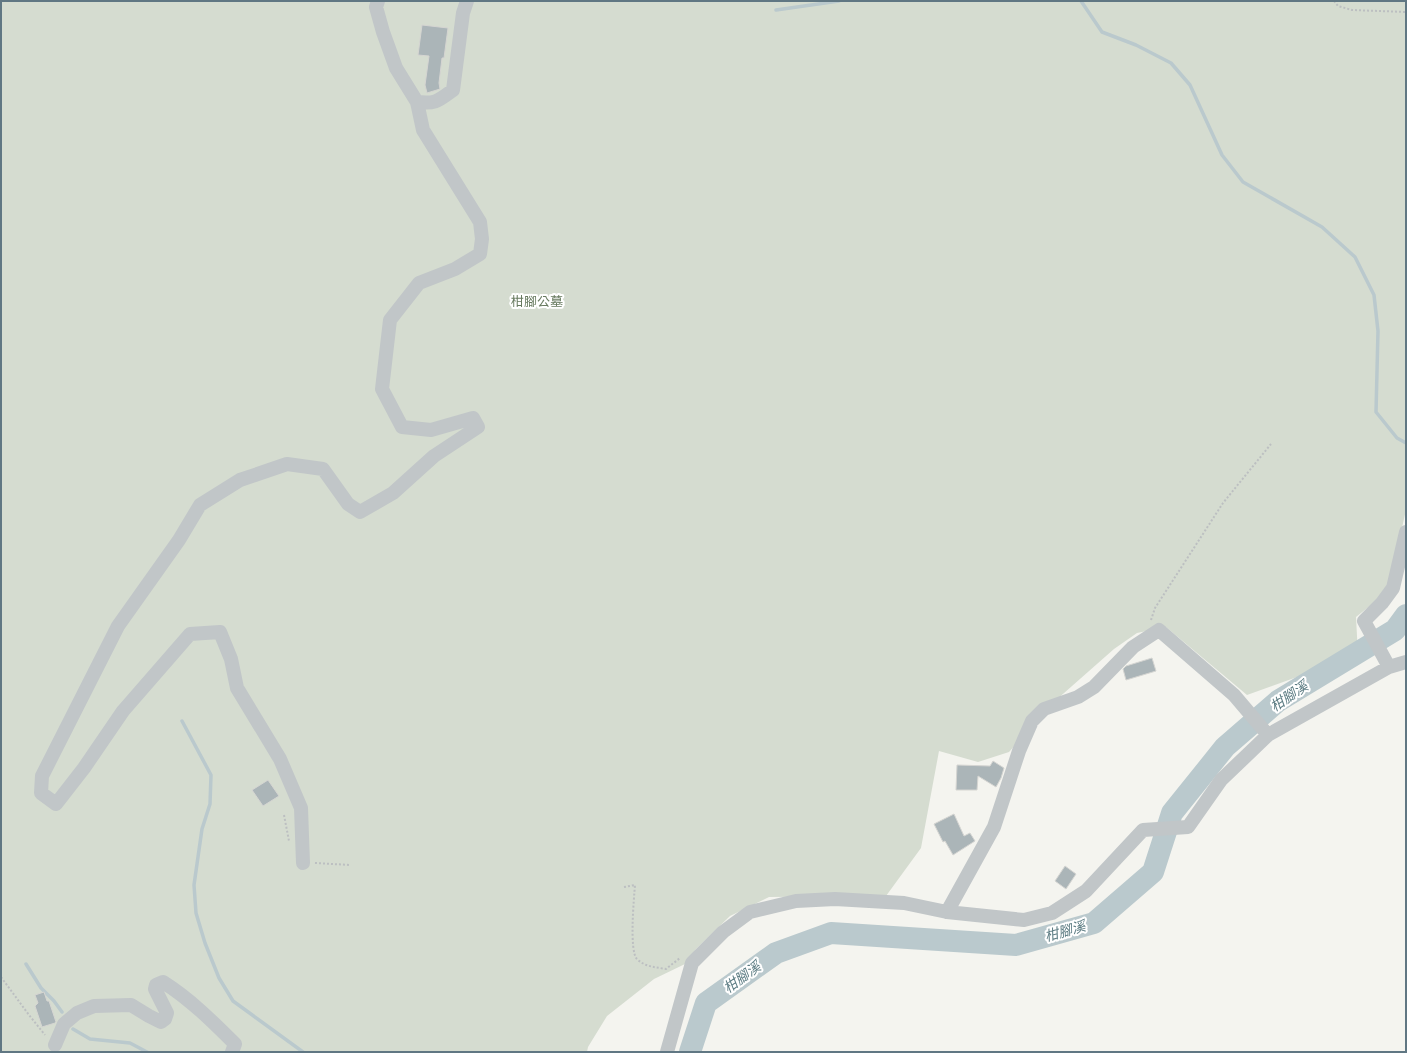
<svg xmlns="http://www.w3.org/2000/svg" width="1407" height="1053" font-family="Overpass,'Noto Sans TC',sans-serif">
<style>
.green{fill:#d5dcd0}
.lines{fill:none;stroke-linecap:round;stroke-linejoin:round}
.stream{stroke:#bac9cd;stroke-width:3.5}
.river{stroke:#bac9cd;stroke-width:22}
.building{fill:#abb5b8;stroke:#d5d5d2}
.path{stroke:#bcbfc1;stroke-width:2;stroke-dasharray:2 2;stroke-linecap:butt}
.minor{stroke:#c1c6c8;stroke-width:14}
.labels{text-anchor:middle;stroke-width:4;stroke-linejoin:round;paint-order:stroke}
.park-label{font-size:13px;fill:#677a5f;stroke:#fff}
.water-label{font-size:14px;font-style:italic;fill:#5b7b82;stroke:#fff}
</style>
<rect width="100%" height="100%" fill="#f4f4ef"/>
<path class="green" d="M 1,1 L 1406,1 L 1406,510 L 1390,581 L 1376,601 L 1356,617 L 1358,655 L 1247,695 L 1166,627 L 1137,633 L 1114,649 L 1055,701 L 1009,752 L 978,762 L 939,751 L 921,848 L 886,896 L 769,897 L 730,916 L 696,949 L 685,964 L 654,979 L 607,1016 L 588,1047 L 587,1052 L 1,1052 Z"/>
<g class="lines">
<path class="stream" d="M 1081,1 L 1102,32 L 1136,45 L 1171,63 L 1190,85 L 1222,155 L 1243,182 L 1322,227 L 1355,257 L 1374,295 L 1378,331 L 1376,412 L 1397,438 L 1406,443
M 776,10 L 839,1
M 182,721 L 211,775 L 210,804 L 202,829 L 194,885 L 196,913 L 205,943 L 219,978 L 233,1001 L 303,1052
M 26,964 L 41,988 L 54,1001 L 62,1012
M 73,1029 L 90,1039 L 130,1043 L 147,1052"/>
<path class="river" d="M 690,1052 L 706,1003 L 776,953 L 831,933 L 1016,945 L 1094,923 L 1153,872 L 1172,813 L 1225,747 L 1278,701 L 1395,630 L 1406,615"/>
</g>
<path class="building" d="M 422,25 L 448,28 L 444,58 L 442,58 L 439,83 L 440,89 L 427,93 L 425,85 L 429,56 L 418,55 Z
M 1152,658 L 1156,671 L 1126,680 L 1123,669 L 1126,666 Z
M 993,761 L 1004,768 L 1001,778 L 996,787 L 978,776 L 977,790 L 956,790 L 957,765 L 990,766 Z
M 268,780 L 279,796 L 263,806 L 252,790 Z
M 954,814 L 964,836 L 970,833 L 975,841 L 953,855 L 945,841 L 943,842 L 934,824 Z
M 1065,866 L 1076,874 L 1066,889 L 1055,881 Z
M 44,992 L 47,1001 L 49,1001 L 56,1022 L 55,1023 L 42,1027 L 35,1006 L 38,1003 L 35,995 Z"/>
<g class="lines">
<path class="path" d="M 1334,1 L 1338,6 L 1352,10 L 1406,12
M 1151,620 L 1155,608 L 1223,503 L 1271,444
M 284,815 L 289,841
M 315,863 L 350,865
M 624,887 L 635,885 C 634,898 629,951 637,959 C 645,967 655,967 666,969 L 680,958
M 1,977 L 29,1015 L 45,1035"/>
<path class="minor" d="M 378,1 L 376,7 L 383,32 L 396,68 L 417,102 C 436,104 438,101 453,90 L 463,13 L 467,1
M 1389,667 L 1364,621 L 1382,603 L 1393,588 L 1406,532
M 303,863 L 301,808 L 280,759 L 237,688 L 231,659 L 220,632 L 190,634 L 123,711 L 84,768 L 56,804 L 41,793 L 42,776 L 118,626 L 179,540 L 200,505 L 240,480 L 287,464 L 323,469 L 348,504 L 360,512 L 393,493 L 434,456 L 478,427 L 473,418 L 431,430 L 402,427 L 382,389 L 390,320 L 419,283 L 455,269 L 480,254 L 482,239 L 480,222 L 423,130 L 417,102
M 947,912 L 994,827 L 1019,751 L 1032,721 L 1044,709 L 1078,697 L 1094,687 L 1133,647 L 1159,630 L 1234,695 L 1268,735
M 55,1045 L 64,1024 L 77,1013 L 94,1006 L 131,1005 L 149,1016 L 161,1022 L 165,1019 L 167,1013 L 155,989 L 156,985 L 163,982 C 190,999 213,1022 235,1044 L 232,1052
M 667,1052 L 692,963 L 723,932 L 750,912 L 796,901 L 835,899 L 904,903 L 947,912 L 1024,920 L 1052,913 L 1086,891 L 1143,830 L 1188,827 L 1221,780 L 1268,735 L 1389,667 L 1406,662"/>
</g>
<g class="labels">
<g class="park-label">
<text x="537" y="306">柑腳公墓</text>
</g>
<g class="water-label">
<text transform="translate(1289 696) rotate(-34)" y="5">柑腳溪</text>
<text transform="translate(1065 931) rotate(-16)" y="5">柑腳溪</text>
<text transform="translate(742 977) rotate(-36)" y="5">柑腳溪</text>
</g>
</g>
<rect width="1407" height="1053" fill="none" stroke="#607783" stroke-width="4"/>
</svg>
